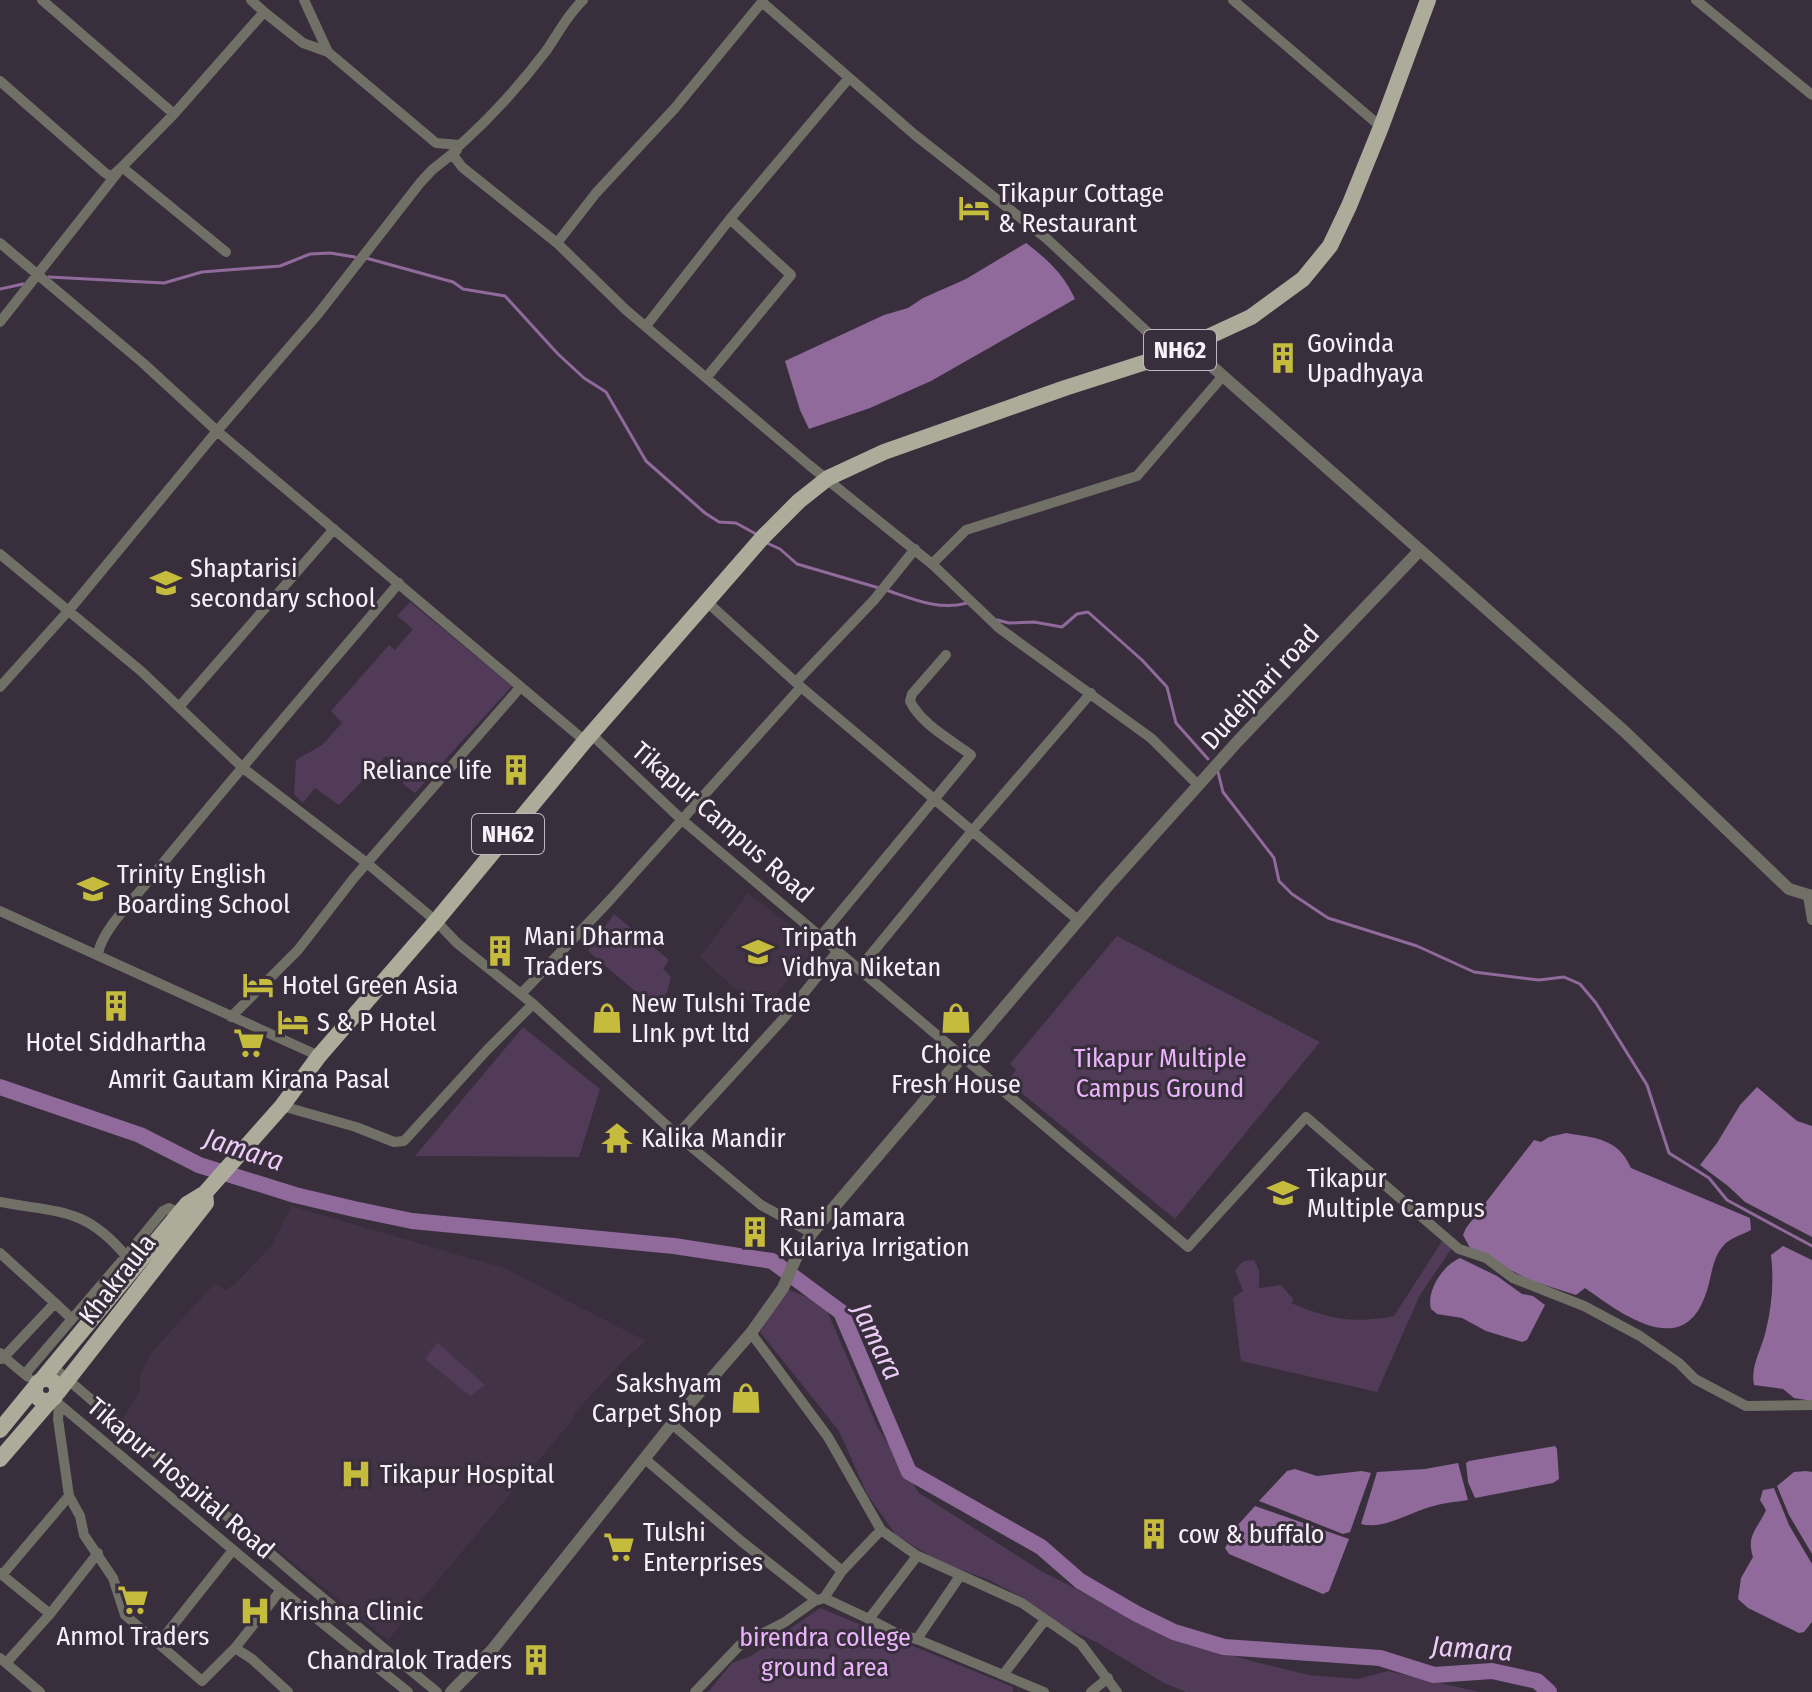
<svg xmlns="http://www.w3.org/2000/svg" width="1812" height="1692" font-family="'Fira Sans Condensed',sans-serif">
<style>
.built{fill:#423347}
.green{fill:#513b58}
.water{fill:#8f6a9b}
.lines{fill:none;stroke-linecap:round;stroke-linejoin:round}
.stream{stroke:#8f6a9b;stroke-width:3}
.river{stroke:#8f6a9b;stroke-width:16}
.minor{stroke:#707067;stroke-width:10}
.tertiary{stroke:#707067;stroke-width:12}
.primary{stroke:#adac9b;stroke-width:16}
.labels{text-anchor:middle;stroke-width:6;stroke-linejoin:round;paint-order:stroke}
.shield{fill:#382e3c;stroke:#beb6c1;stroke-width:2}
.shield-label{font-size:24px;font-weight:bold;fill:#f8f1fa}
.poi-label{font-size:26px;fill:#f8f1fa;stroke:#382e3c;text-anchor:start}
.street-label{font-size:26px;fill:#f8f1fa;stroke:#382e3c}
.park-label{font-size:26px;fill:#ebb4fd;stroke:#382e3c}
.water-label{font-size:28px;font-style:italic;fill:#edccf8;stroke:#382e3c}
</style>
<rect width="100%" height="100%" fill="#382e3c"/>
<path class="built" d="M 748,893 L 817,946 L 761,1012 L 700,957 Z
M 291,1206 L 504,1268 L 646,1341 L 626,1358 L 577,1410 L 570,1423 L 388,1640 L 121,1422 L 140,1391 L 140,1375 L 150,1354 L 215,1283 L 225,1290 L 235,1284 L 272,1245 Z"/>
<path class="green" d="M 410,602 L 512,686 L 415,793 L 403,784 L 404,771 L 386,756 L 339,805 L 315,788 L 303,803 L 294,794 L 296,760 L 322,745 L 342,723 L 331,711 L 389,645 L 395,650 L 413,629 L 397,616 Z
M 614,914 L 669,960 L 663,969 L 671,977 L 667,992 L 656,1009 L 588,951 Z
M 1117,936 L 1320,1042 L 1175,1219 L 1007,1081 L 1016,1070 L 1010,1064 Z
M 523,1027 L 600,1089 L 579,1157 L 415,1156 Z
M 1442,1241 L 1452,1248 L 1420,1295 L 1377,1392 L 1241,1361 L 1233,1298 L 1243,1291 L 1235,1270 L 1244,1261 L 1254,1260 L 1259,1270 L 1259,1288 L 1281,1285 L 1294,1300 L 1291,1303 C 1329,1319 1352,1324 1394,1316 Z
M 787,1289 L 824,1304 L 878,1428 L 919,1493 L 1041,1571 L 1139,1621 L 1185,1641 L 1255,1662 L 1309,1675 L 1358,1679 L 1388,1671 L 1479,1692 L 1186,1692 L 1164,1683 L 1096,1642 L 1068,1629 L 1022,1597 L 989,1580 L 938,1561 L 896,1535 L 867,1494 L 839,1431 L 760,1332 Z
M 437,1343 L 438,1343 L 485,1385 L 470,1396 L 425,1359 Z
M 820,1608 L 1013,1687 L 1013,1692 L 708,1692 L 732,1663 L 751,1656 Z"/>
<path class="water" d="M 1026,243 C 1048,260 1063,273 1075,299 L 931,381 L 870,408 L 809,429 L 800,410 L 785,361 L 884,315 L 908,308 L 923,298 L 966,279 Z
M 1757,1087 L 1797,1121 L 1812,1126 L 1812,1237 L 1745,1202 L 1728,1186 L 1700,1165 L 1717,1143 L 1740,1105 Z
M 1566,1133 C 1595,1138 1618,1138 1631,1168 L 1750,1218 L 1751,1230 C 1742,1235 1730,1238 1724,1245 C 1711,1259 1712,1279 1705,1296 C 1682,1361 1619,1312 1585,1288 L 1576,1295 L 1529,1280 L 1470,1248 L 1463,1235 L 1466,1228 L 1534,1140 L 1541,1142 L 1549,1137 Z
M 1783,1246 L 1812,1260 L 1812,1401 L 1794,1398 L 1783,1389 L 1754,1385 C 1750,1366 1762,1349 1766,1330 C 1772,1305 1774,1281 1771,1255 Z
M 1460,1258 L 1497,1276 L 1522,1294 L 1533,1296 L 1545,1305 L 1527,1340 L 1522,1342 L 1486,1331 L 1462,1318 L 1437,1314 L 1431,1309 C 1426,1291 1443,1265 1460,1258 Z
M 1555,1446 L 1557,1449 L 1559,1479 L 1553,1483 L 1475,1498 L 1468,1482 L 1466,1463 L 1469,1461 Z
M 1458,1463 L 1468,1500 C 1456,1502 1442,1503 1430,1507 C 1409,1513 1383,1530 1361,1524 L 1377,1472 L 1425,1469 Z
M 1295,1469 L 1317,1476 L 1362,1471 L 1371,1473 L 1350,1532 L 1343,1534 L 1259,1501 L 1287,1471 Z
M 1806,1471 L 1812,1472 L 1812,1554 L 1789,1515 L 1777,1486 L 1794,1472 Z
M 1774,1488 L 1789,1525 L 1812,1564 L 1812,1622 L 1804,1632 L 1799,1633 L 1748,1608 L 1738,1599 L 1741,1578 L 1753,1557 C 1746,1535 1757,1530 1766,1510 L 1760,1500 L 1763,1490 Z
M 1255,1506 L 1349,1539 L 1329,1591 L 1323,1594 L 1229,1554 L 1225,1548 L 1237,1526 Z"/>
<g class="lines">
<path class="stream" d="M 366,258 L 453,282 L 463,289 L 505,296 L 558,354 L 584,378 L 606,392 L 646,461 L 705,513 L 719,522 L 736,523 L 756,534
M 49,277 L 164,283 L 202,272 L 280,266 L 310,254 L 330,253 L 355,257
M 0,289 L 23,284
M 767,543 L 780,549 L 797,564 L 879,588
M 886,590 C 913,599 939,611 967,603
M 997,620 L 1009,623 L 1034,622 L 1062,627 L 1077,614 L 1088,612 L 1142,660 L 1167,687 L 1176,723 L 1208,759
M 1218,772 L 1223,792 L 1274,858 L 1279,881 L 1292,894 L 1328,918 L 1417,946 L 1474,972 L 1539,980 L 1564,977 L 1580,984 L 1596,1003 L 1647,1085 L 1669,1153 L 1709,1178 L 1727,1200 L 1812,1246"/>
<path class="river" d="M 0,1087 L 140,1135 L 199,1165 L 295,1195 L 354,1209 L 412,1221 L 674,1246 L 772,1261 L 841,1312 L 909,1472 L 1041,1547 L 1080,1581 L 1137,1614 L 1174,1632 L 1224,1647 L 1380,1658 L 1434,1675 L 1492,1671 L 1537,1681 L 1549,1692"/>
<path class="minor" d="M 42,0 L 174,114
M 251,0 L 264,12
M 304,0 L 328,52
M 1233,0 L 1381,127
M 1696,0 L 1812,95
M 0,81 L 104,172 L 111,177 L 122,167 L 226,252
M 453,155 L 462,167 L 557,243 L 626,310 L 809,465 L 932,564 L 999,628 L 1151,738 L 1198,785
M 0,243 L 143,363 L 217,431 L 585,741
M 557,243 L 596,193 L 675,108 L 762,2 L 915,135 L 1046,238 L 1171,354
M 0,322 L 122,167 L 174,114 L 264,12 L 303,43 L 328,52 L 436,143 L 460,145 C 491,117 521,84 546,51 C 558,34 567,15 583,0
M 646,326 L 730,219
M 706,378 L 791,275 L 730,219 L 849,78
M 0,554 L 141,671 L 243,768 L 368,864 L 436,921 L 457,943 L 533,1004 L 487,1050 L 404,1141 L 394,1142 L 356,1127 L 282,1106
M 932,564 L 966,530 L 1137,476 L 1222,377
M 707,602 L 801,687 L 1078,920
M 796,682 L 874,600 L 915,549
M 0,687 L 70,609 L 217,431 L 318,314 L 420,183 L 432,170 L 457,150
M 179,707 L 334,529
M 591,734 L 681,819 L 1188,1247 L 1306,1117 L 1459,1249 L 1486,1258 L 1513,1278 L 1584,1306 L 1640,1336 L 1679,1363 L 1695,1379 L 1746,1406 L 1812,1405
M 1808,896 L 1812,920
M 0,911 L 319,1056
M 820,937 L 971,755 C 951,740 921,724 910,701 L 912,694 L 946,655
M 98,954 C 101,931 135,898 150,879 C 231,779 316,681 399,583
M 859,969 L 973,830 L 1091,693
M 521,994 L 610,900 L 801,687
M 533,1004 L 677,1135 L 761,1205 L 812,1233
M 231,1017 L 298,950 L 353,879 L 517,691
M 677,1135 L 783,1019 L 838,951
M 0,1202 C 59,1213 85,1207 126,1256 L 163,1211 L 169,1208 L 179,1213
M 0,1253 L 55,1303 L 4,1357 L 0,1353
M 72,1319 L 126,1256
M 751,1333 L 828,1437 L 881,1530 L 916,1555 L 1022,1603 L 1081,1644 L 1117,1692
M 1,1359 L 4,1357 L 28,1377
M 52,1366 L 306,1584 L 437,1692
M 25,1374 L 72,1319 L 55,1303
M 53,1399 L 281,1590 L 408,1692
M 59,1405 L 58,1419 L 69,1496 L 80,1516 L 84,1535 L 113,1578 L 125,1615 L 202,1681 L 235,1648 L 281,1590
M 672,1424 L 842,1571
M 645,1459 L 741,1541 L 816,1600 L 785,1622 L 740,1645 L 695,1692
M 0,1573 L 50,1614
M 2,1575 L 69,1496
M 824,1598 L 869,1619 L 917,1556
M 818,1600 L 824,1598 L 842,1571 L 881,1530
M 869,1619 L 894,1632 L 919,1640 L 1044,1692
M 917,1639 L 960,1576
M 159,1643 L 233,1550
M 235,1648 L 252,1659 L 288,1692
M 0,1658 L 40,1692
M 6,1663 L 50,1614 L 98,1553
M 1003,1675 L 1045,1620
M 1091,1692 L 1108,1678"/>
<path class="tertiary" d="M 1189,346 L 1420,550
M 451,1692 L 492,1650 L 672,1424 L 751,1333 L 783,1288 L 796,1258 L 812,1233 L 1106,888 L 1238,741 L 1420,550 L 1624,731 L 1789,889 L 1812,896"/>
<path class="primary" d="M 43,1378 L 187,1204 L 205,1193 L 282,1106 L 319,1056 L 436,921 L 585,741 L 763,537 L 799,501 L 828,478 L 884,452 L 1065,388 L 1171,354 L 1251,317 L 1303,279 L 1330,246 L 1349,206 L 1381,127 L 1428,0
M35 1390a11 11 0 1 1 22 0a11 11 0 1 1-22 0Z
M 58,1392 L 206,1203 L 205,1193
M 0,1430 L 35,1387
M 0,1459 L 50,1401"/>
</g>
<defs>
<symbol id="hotel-bare" viewBox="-9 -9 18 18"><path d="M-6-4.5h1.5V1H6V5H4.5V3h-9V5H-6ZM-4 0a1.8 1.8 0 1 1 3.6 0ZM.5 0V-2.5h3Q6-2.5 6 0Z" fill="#c5bc3d" stroke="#382e3c" stroke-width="2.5" paint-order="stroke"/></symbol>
<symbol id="building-bare" viewBox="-9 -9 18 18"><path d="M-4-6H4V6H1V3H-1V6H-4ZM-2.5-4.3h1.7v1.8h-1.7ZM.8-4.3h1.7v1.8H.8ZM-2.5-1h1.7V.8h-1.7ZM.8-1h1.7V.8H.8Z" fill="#c5bc3d" stroke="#382e3c" stroke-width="2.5" paint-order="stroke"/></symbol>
<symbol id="school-bare" viewBox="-9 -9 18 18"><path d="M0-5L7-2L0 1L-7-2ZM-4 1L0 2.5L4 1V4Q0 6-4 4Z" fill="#c5bc3d" stroke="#382e3c" stroke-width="2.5" paint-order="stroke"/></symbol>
<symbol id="shop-bare" viewBox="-9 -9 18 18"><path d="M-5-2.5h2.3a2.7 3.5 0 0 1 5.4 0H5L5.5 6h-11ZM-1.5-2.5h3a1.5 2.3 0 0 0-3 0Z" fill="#c5bc3d" stroke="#382e3c" stroke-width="2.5" paint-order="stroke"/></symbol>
<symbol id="supermarket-bare" viewBox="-9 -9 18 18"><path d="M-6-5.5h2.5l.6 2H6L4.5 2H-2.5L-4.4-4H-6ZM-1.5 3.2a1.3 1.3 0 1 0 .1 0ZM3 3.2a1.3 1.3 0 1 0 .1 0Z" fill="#c5bc3d" stroke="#382e3c" stroke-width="2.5" paint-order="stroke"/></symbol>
<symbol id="temple-bare" viewBox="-9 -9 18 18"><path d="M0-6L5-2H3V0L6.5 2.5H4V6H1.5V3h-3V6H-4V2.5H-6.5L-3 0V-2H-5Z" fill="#c5bc3d" stroke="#382e3c" stroke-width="2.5" paint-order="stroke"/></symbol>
<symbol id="hospital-bare" viewBox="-9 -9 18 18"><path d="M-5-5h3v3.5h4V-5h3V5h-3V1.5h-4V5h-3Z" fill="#c5bc3d" stroke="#382e3c" stroke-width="2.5" paint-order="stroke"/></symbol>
</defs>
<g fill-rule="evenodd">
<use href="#hotel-bare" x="952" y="186" width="44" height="44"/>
<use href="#building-bare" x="1261" y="336" width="44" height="44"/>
<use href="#school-bare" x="144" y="561" width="44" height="44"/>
<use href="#building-bare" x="494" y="748" width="44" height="44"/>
<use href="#school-bare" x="71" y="867" width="44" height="44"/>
<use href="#building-bare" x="478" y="929" width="44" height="44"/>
<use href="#school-bare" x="736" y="930" width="44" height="44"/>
<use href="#hotel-bare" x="236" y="963" width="44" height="44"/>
<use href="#building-bare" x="94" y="984" width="44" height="44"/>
<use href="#shop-bare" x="585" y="996" width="44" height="44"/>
<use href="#shop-bare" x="934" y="996" width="44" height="44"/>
<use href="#hotel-bare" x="271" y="1000" width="44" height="44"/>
<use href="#supermarket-bare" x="227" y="1021" width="44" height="44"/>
<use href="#temple-bare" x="595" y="1116" width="44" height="44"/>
<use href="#school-bare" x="1261" y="1171" width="44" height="44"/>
<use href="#building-bare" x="733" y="1210" width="44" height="44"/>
<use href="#shop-bare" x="724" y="1376" width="44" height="44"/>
<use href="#hospital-bare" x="334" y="1452" width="44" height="44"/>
<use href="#building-bare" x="1132" y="1512" width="44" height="44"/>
<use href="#supermarket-bare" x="597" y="1525" width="44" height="44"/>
<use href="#supermarket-bare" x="111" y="1578" width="44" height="44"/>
<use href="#hospital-bare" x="233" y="1589" width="44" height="44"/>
<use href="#building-bare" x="514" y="1638" width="44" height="44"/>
</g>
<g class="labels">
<g class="shield">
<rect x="1144" y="330" width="72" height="40" rx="6"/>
<rect x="472" y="814" width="72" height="40" rx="6"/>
</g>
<g class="shield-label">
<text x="1180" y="358">NH62</text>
<text x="508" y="842">NH62</text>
</g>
<g class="poi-label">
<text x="998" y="202">Tikapur Cottage<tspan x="998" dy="30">&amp; Restaurant</tspan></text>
<text x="1307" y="352">Govinda<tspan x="1307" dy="30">Upadhyaya</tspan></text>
<text x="190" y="577">Shaptarisi<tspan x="190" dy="30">secondary school</tspan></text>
<text x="492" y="779" text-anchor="end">Reliance life</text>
<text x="117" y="883">Trinity English<tspan x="117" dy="30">Boarding School</tspan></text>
<text x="524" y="945">Mani Dharma<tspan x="524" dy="30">Traders</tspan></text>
<text x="782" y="946">Tripath<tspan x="782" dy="30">Vidhya Niketan</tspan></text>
<text x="282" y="994">Hotel Green Asia</text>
<text x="631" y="1012">New Tulshi Trade<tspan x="631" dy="30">LInk pvt ltd</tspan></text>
<text x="317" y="1031">S &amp; P Hotel</text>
<text x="116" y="1051" text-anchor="middle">Hotel Siddhartha</text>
<text x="956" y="1063" text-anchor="middle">Choice<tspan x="956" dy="30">Fresh House</tspan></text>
<text x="249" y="1088" text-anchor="middle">Amrit Gautam Kirana Pasal</text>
<text x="641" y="1147">Kalika Mandir</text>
<text x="1307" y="1187">Tikapur<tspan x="1307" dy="30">Multiple Campus</tspan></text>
<text x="779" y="1226">Rani Jamara<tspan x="779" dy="30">Kulariya Irrigation</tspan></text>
<text x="722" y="1392" text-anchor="end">Sakshyam<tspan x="722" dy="30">Carpet Shop</tspan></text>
<text x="380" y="1483">Tikapur Hospital</text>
<text x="643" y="1541">Tulshi<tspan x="643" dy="30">Enterprises</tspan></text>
<text x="1178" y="1543">cow &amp; buffalo</text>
<text x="279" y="1620">Krishna Clinic</text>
<text x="133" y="1645" text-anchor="middle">Anmol Traders</text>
<text x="512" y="1669" text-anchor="end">Chandralok Traders</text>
</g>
<g class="street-label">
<text transform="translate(1260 687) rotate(-47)" y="9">Dudejhari road</text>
<text transform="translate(723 822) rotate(41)" y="9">Tikapur Campus Road</text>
<text transform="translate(117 1279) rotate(-52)" y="9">Khakraula</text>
<text transform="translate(181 1478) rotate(40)" y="9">Tikapur Hospital Road</text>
</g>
<g class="park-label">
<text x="1160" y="1067">Tikapur Multiple<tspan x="1160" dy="30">Campus Ground</tspan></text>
<text x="825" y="1646">birendra college<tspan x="825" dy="30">ground area</tspan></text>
</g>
<g class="water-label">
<text transform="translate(244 1149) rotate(18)" y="10">Jamara</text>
<text transform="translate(878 1341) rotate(64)" y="10">Jamara</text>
<text transform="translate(1472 1648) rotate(4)" y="10">Jamara</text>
</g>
</g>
</svg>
